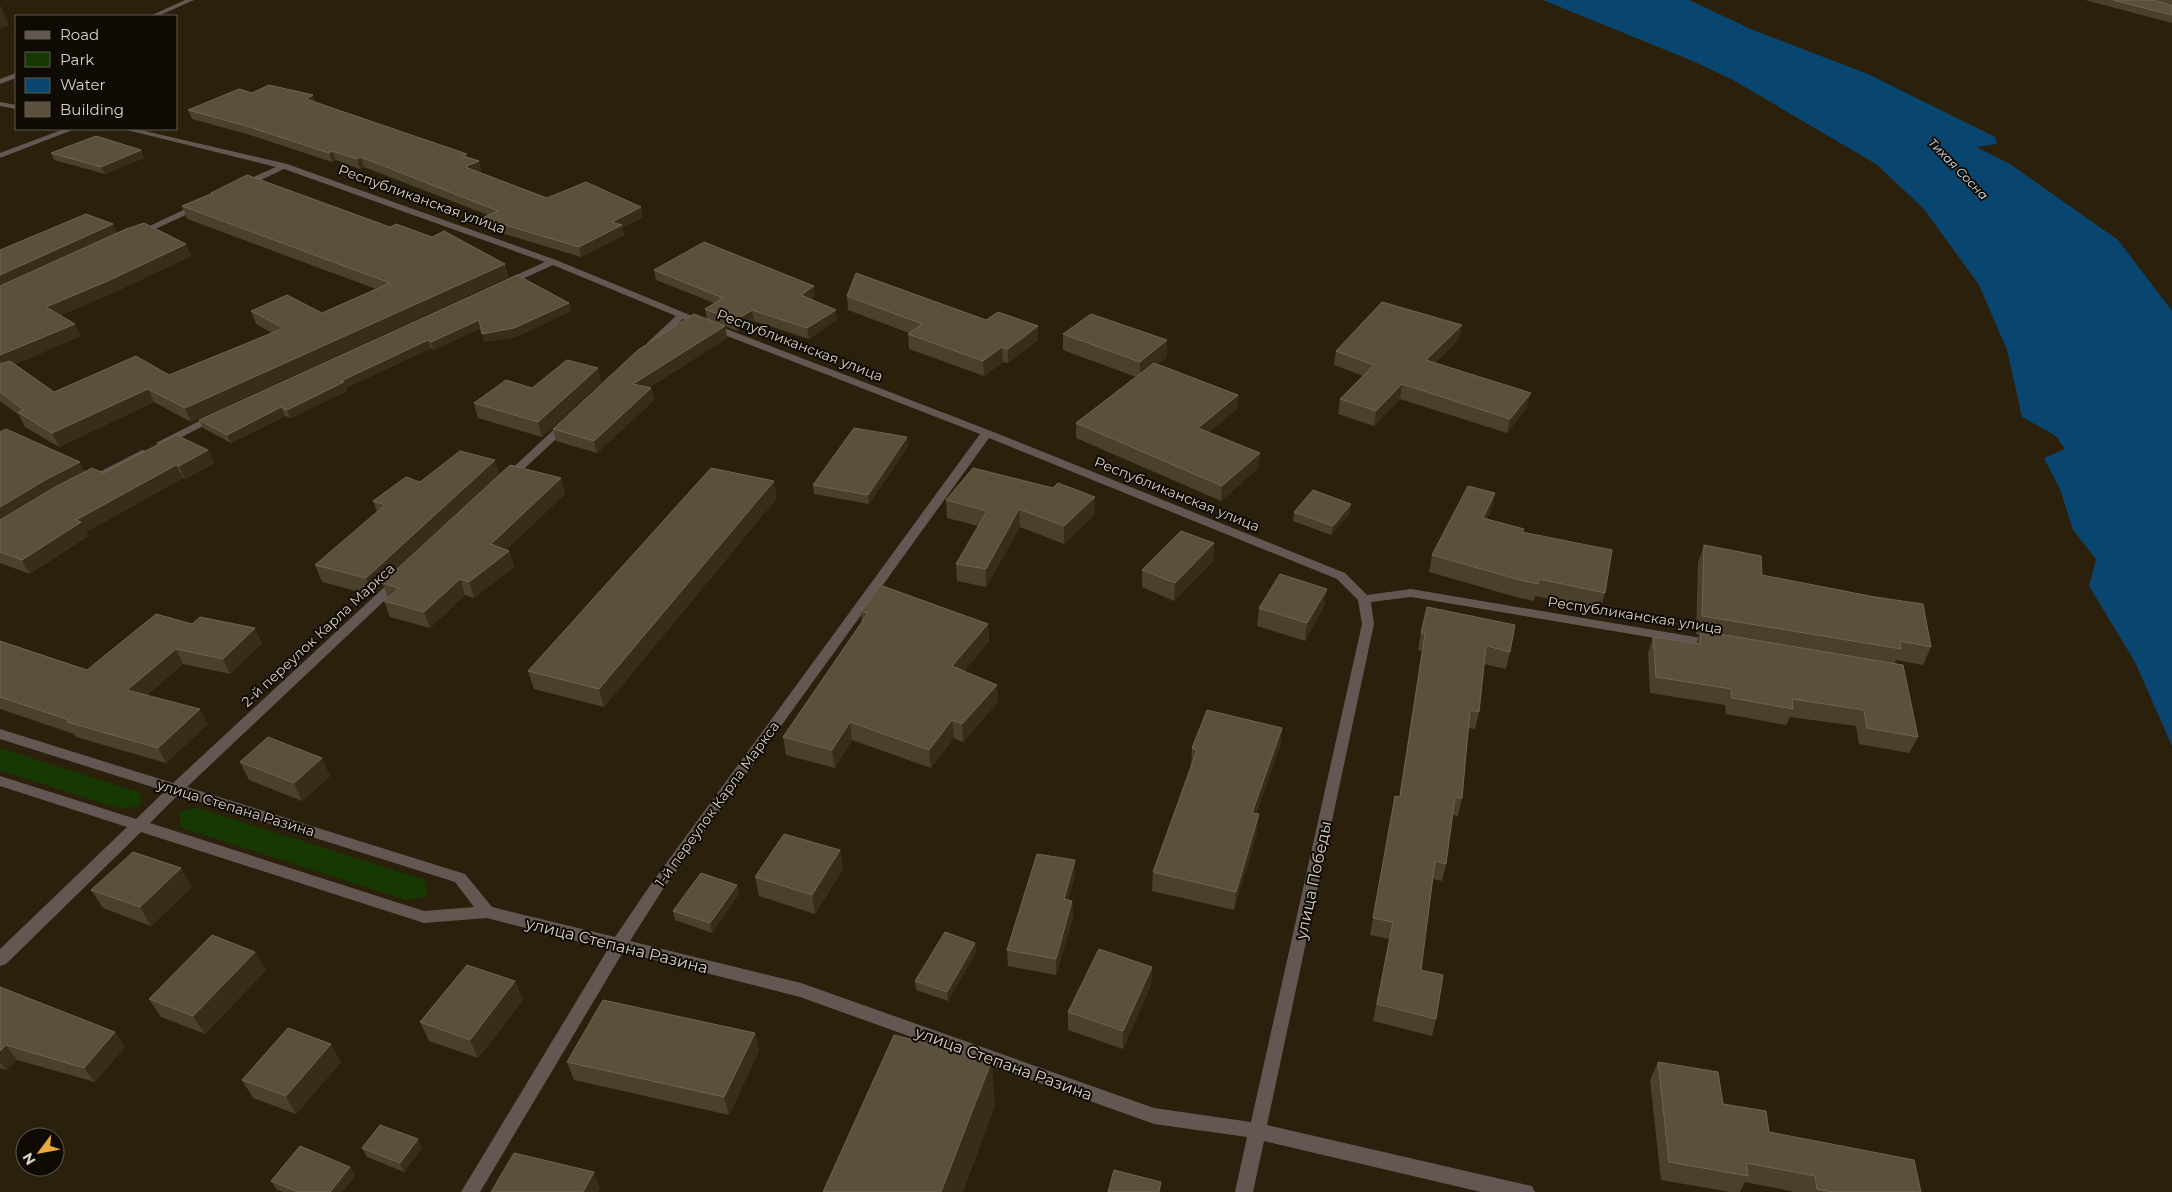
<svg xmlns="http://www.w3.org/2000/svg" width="2172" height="1192" font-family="Montserrat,sans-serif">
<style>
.green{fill:#163902}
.water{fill:#084670}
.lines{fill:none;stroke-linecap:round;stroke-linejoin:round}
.minor{fill:#635754;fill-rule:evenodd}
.wall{fill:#4b402c}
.shaded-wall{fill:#382d18}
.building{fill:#5a503c;stroke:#6e6452}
.labels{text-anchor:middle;stroke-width:4;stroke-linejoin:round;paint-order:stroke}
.far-water-label{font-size:12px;font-style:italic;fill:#d4e3f0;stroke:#0f0b04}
.street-label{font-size:14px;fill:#d8d1c5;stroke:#0f0b04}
.near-street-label{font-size:16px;fill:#d8d1c5;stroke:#0f0b04}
</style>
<rect width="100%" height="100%" fill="#2b200c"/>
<path class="green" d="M 0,748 L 141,793 L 140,806 L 121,809 L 0,770 Z
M 198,808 L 425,880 L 427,896 L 406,900 L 180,827 L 180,811 Z"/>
<path class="water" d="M 1543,0 L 1689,0 L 1753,30 L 1868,74 L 1995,137 L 1997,144 L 1976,147 L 2010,164 L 2118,240 L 2172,311 L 2172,746 L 2135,662 L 2089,586 L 2096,559 L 2073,530 L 2060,489 L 2044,458 L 2065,449 L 2056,436 L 2022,417 L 2007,350 L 1979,285 L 1924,209 L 1876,164 L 1733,80 L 1695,62 Z"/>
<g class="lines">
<path class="minor" d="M 185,0 L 194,0 L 158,16 L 150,16 Z
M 16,73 L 16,78 L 0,84 L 0,79 Z
M 0,102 L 16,105 L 16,109 L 0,106 Z
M 64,129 L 75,129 L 0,158 L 0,153 Z
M 123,129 L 136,129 L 287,164 L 556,260 L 685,313 L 991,431 L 1345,573 L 1367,595 L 1411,589 L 1719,641 L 1720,644 L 1719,647 L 1714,648 L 1411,597 L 1371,602 L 1374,624 L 1267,1125 L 1492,1177 L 1532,1186 L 1535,1192 L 1481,1192 L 1264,1141 L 1253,1192 L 1235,1192 L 1247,1137 L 1154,1124 L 800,997 L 623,952 L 480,1192 L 461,1192 L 608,949 L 487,918 L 424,923 L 141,832 L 6,964 L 0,966 L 0,949 L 127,827 L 0,786 L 0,776 L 136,819 L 165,791 L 0,739 L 0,729 L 173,783 L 393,579 L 397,578 L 403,582 L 401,585 L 187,787 L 465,874 L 492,907 L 615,937 L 651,884 L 980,434 L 683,319 L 655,347 L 647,347 L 647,343 L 676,316 L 553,265 L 509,285 L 503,285 L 503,281 L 545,262 L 284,169 L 244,188 L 238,188 L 238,184 L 276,167 ZM 989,438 L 1337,579 L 1358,600 L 1362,624 L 1251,1122 L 1154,1108 L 801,983 L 630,941 L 661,892 ZM 178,795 L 455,882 L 474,907 L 424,911 L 150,823 Z
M 200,202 L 203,203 L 203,207 L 140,236 L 137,237 L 133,234 Z
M 215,413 L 220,416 L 219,418 L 166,445 L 162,446 L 156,443 Z
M 567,420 L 571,421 L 572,423 L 571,425 L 512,480 L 504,480 L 502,478 L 504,476 L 563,421 Z
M 142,450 L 146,451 L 148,453 L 146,455 L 92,483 L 84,483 L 82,481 Z"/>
</g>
<path class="wall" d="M 2085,0 L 2153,0 L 2172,5 L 2172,23 Z
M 2154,0 L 2172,0 L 2172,4 Z
M 252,93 L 316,102 L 479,161 L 481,171 L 478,172 L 547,198 L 643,217 L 622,228 L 624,235 L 581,257 L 485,228 L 482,218 L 488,215 L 364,167 L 360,169 L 336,160 L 332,162 L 247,134 L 192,119 L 188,110 Z
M 141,150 L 144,158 L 105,174 L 54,160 L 51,153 Z
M 211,193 L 390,227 L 505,264 L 508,277 L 191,422 L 154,402 L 59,447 L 25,427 L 19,415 L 0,401 L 0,250 L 117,233 L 186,244 L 191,256 L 115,292 L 61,315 L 81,336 L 15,364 L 54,392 L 169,375 L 272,333 L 256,324 L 251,311 L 322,313 L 376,289 L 187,219 L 182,206 L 211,194 Z
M 654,270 L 815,296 L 811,299 L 837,320 L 809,339 L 754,321 L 737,331 L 725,326 L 727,338 L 650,387 L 651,388 L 654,400 L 597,453 L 556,441 L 553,429 L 707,319 L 705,309 L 714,303 L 656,280 Z
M 517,275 L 569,303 L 571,311 L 516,337 L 484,342 L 481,328 L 434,350 L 431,348 L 346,388 L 347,391 L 291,418 L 285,416 L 231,443 L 203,428 L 199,420 Z
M 847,296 L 1038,340 L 1008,363 L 1003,362 L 984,376 L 909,349 L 908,334 L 909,333 L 848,310 Z
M 1462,325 L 1459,339 L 1435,363 L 1527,407 L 1507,433 L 1400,399 L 1374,426 L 1338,414 L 1340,399 L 1363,376 L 1334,365 L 1336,351 Z
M 1063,334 L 1167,357 L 1157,364 L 1238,395 L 1237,409 L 1209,432 L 1259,467 L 1221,501 L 1076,438 L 1076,423 L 1136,377 L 1063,350 Z
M 598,368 L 601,382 L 542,437 L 478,418 L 474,403 L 532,388 Z
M 0,432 L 85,472 L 104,473 L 208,450 L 214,463 L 185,479 L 183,478 L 86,532 L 88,536 L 30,574 L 0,563 Z
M 907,437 L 908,446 L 869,504 L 814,494 L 813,485 Z
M 500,475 L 561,478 L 565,494 L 506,550 L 509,551 L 514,567 L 474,598 L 465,595 L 430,628 L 390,617 L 384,601 L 388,597 L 383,585 L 372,595 L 322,582 L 315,565 L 377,512 L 373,501 L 420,482 Z
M 1495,493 L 1491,510 L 1487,519 L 1523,532 L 1605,593 L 1600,610 L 1535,596 L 1534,601 L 1516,597 L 1429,572 L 1432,555 Z
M 777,498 L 604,707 L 534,689 L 528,671 Z
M 946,500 L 1095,514 L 1064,544 L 1020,527 L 986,587 L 957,581 L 956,564 L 978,526 L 947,518 Z
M 1294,512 L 1350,513 L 1331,535 L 1293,521 Z
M 1214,543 L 1213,561 L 1174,601 L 1142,587 L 1142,570 Z
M 1704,545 L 1762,575 L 1931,647 L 1923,665 L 1896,660 L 1895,663 L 1918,737 L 1909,753 L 1859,744 L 1856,726 L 1790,717 L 1786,725 L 1726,714 L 1725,705 L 1650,693 L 1648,653 L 1653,637 L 1696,643 L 1699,635 L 1696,634 L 1698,563 Z
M 1324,606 L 1305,641 L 1257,626 L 1259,608 Z
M 861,611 L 988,624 L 989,641 L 964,671 L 998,702 L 963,742 L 954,738 L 931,768 L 852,740 L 835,768 L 786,755 L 783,737 L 862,622 Z
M 192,624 L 262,643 L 230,674 L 183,664 L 147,695 L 208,724 L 166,763 L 76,737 L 74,734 L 0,709 L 0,641 L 87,670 Z
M 1421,633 L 1510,652 L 1506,669 L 1484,664 L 1479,712 L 1475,729 L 1468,728 L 1462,798 L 1458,816 L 1452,815 L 1446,864 L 1442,881 L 1433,879 L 1421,970 L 1436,1019 L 1432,1036 L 1373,1021 L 1389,939 L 1370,935 L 1395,796 L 1399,797 L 1422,651 L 1418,650 Z
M 1282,728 L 1280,746 L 1256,814 L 1257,833 L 1234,910 L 1152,891 L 1153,872 L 1191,767 L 1192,748 Z
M 240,762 L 330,776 L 302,801 L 249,780 Z
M 840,850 L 843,869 L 815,914 L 759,896 L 755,877 Z
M 1075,876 L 1068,900 L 1072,901 L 1073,917 L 1056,975 L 1008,966 L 1007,950 Z
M 737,885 L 739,894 L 712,933 L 675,920 L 673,911 Z
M 192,887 L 151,926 L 103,908 L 91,890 Z
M 975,943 L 976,952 L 948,1001 L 916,990 L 915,981 Z
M 255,952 L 266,970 L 205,1034 L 161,1017 L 149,999 Z
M 1152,967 L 1151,985 L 1123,1049 L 1068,1030 L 1068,1012 Z
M 515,981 L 523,1000 L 478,1058 L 429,1041 L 420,1022 Z
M 0,987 L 125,1047 L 95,1082 L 17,1060 L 6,1070 L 0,1068 Z
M 755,1033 L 759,1051 L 729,1115 L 574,1080 L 567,1062 Z
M 341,1062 L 296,1114 L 253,1098 L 242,1080 Z
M 1658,1062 L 1723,1104 L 1769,1132 L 1921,1192 L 1795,1192 L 1745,1182 L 1740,1192 L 1730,1192 L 1661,1180 L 1650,1080 Z
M 418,1139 L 422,1148 L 404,1172 L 367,1157 L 362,1148 Z
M 350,1167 L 355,1176 L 342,1192 L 283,1192 L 277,1190 L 271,1181 Z"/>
<path class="shaded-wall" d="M 0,6 L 1,6 L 9,25 L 0,29 Z
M 313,95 L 316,104 L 306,99 Z
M 141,150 L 144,158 L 105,174 L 101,167 Z
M 332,151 L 336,160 L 332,162 L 329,153 Z
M 361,157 L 364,167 L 360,169 L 357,159 Z
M 479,161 L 481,171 L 468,177 L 465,167 Z
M 641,207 L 643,217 L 622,228 L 624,235 L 581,257 L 579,247 L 612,222 Z
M 113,224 L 119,236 L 0,290 L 0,275 Z
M 186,244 L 191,256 L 115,292 L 52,319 L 46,307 Z
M 505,264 L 508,277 L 191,422 L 185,408 Z
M 814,286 L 815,296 L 802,305 L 801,295 Z
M 569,303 L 571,311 L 516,337 L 484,342 L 482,334 Z
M 752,310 L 754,321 L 737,331 L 735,321 Z
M 836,310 L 837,320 L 809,339 L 807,328 Z
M 479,320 L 482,328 L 434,350 L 431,342 Z
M 75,324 L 81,336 L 1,370 L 0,368 L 0,355 Z
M 1462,325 L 1459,339 L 1423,374 L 1426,360 Z
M 725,326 L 727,338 L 636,396 L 633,384 Z
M 1038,326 L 1038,340 L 1008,363 L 1008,349 Z
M 428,340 L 431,348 L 346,388 L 347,391 L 291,418 L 287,410 L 341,381 Z
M 1167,340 L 1167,357 L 1140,378 L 1140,362 Z
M 1002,347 L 1003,362 L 984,376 L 983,361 Z
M 598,368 L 601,382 L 542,437 L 538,422 Z
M 1402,384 L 1400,399 L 1374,426 L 1376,411 Z
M 651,388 L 654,400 L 597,453 L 594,441 Z
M 148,389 L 154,402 L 59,447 L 52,433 Z
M 1531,393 L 1527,407 L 1507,433 L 1510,419 Z
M 1238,395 L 1237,409 L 1197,442 L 1198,428 Z
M 281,407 L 285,416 L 231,443 L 227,435 Z
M 907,437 L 908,446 L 869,504 L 868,495 Z
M 208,450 L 214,463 L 185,479 L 179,466 Z
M 1260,453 L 1259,467 L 1221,501 L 1222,486 Z
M 495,460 L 500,476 L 382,583 L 383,585 L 372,595 L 366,578 Z
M 80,462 L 87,476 L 0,526 L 0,507 L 47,479 Z
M 176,465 L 183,478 L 86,532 L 88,536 L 30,574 L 22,560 L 76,520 Z
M 561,478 L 565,494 L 496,560 L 491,544 Z
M 774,481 L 777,498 L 604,707 L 599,689 Z
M 1495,493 L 1491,510 L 1479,535 L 1483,518 Z
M 1095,497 L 1095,514 L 1064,544 L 1064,526 Z
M 1351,504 L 1350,513 L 1331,535 L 1333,526 Z
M 1019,509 L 1020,527 L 986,587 L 986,569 Z
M 1214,543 L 1213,561 L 1174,601 L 1175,583 Z
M 509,551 L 514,567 L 474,598 L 469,582 Z
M 460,579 L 465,595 L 430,628 L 424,612 Z
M 1327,589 L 1324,606 L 1305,641 L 1307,623 Z
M 988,624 L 989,641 L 953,684 L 952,666 Z
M 255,628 L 262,643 L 230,674 L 223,659 Z
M 176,649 L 183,664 L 135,705 L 127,690 Z
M 997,685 L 998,702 L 963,742 L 962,724 Z
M 200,709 L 208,724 L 166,763 L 158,748 Z
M 952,720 L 954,738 L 931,768 L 929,750 Z
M 850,722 L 852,740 L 835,768 L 832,750 Z
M 1282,728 L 1280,746 L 1250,831 L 1252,813 Z
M 322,758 L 330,776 L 302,801 L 294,783 Z
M 1259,814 L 1257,833 L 1234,910 L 1236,892 Z
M 840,850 L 843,869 L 815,914 L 812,895 Z
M 1075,860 L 1075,876 L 1064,915 L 1064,899 Z
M 181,868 L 192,887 L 151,926 L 140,907 Z
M 737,885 L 739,894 L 712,933 L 710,923 Z
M 1072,901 L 1073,917 L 1056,975 L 1056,959 Z
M 975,943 L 976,952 L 948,1001 L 947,992 Z
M 255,952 L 266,970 L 205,1034 L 193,1016 Z
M 1152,967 L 1151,985 L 1123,1049 L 1123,1031 Z
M 515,981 L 523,1000 L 478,1058 L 470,1040 Z
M 115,1032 L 125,1047 L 95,1082 L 84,1068 Z
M 755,1033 L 759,1051 L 729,1115 L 724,1097 Z
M 331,1044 L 341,1062 L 296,1114 L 286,1096 Z
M 6,1045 L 17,1060 L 6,1070 L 0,1062 L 0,1051 Z
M 992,1060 L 995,1106 L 963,1192 L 941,1192 Z
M 418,1139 L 422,1148 L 404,1172 L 400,1163 Z
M 350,1167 L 355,1176 L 342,1192 L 330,1192 Z
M 594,1172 L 600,1188 L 598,1192 L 583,1192 Z"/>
<path class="building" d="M 2113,0 L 2153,0 L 2172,5 L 2172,15 Z
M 269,85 L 313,95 L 306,99 L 467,154 L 463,156 L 479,161 L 465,167 L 547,198 L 586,182 L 641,207 L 612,222 L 622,225 L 579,247 L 482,218 L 498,211 L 361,157 L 357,159 L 332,151 L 329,153 L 243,125 L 188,110 L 239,89 L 252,93 Z
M 96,136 L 141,150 L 101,167 L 51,153 Z
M 247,175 L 390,227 L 396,224 L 432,237 L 444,231 L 505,264 L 185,408 L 148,389 L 52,433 L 18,412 L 24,410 L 0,392 L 0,364 L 10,361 L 54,392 L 136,356 L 169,375 L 284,328 L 251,311 L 287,295 L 322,313 L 390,283 L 182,206 L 213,193 L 211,193 Z
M 86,214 L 113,224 L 0,275 L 0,250 Z
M 144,223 L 186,244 L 110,280 L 46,307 L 75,324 L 0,355 L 0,286 L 126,229 Z
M 704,242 L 814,286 L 801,295 L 836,310 L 807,328 L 752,310 L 735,321 L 705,309 L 723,298 L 654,270 Z
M 856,273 L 986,320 L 998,312 L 1038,326 L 1008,349 L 1002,347 L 983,361 L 908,334 L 922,324 L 847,296 Z
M 517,275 L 569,303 L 514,328 L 482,334 L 479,320 L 431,342 L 428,340 L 341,381 L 344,382 L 287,410 L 281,407 L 227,435 L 199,420 Z
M 1382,302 L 1462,325 L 1426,360 L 1531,393 L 1510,419 L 1402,384 L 1376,411 L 1340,399 L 1374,365 L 1336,351 Z
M 694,314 L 725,326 L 633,384 L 651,388 L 594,441 L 553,429 L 638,350 Z
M 1091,314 L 1167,340 L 1140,362 L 1063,334 Z
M 567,360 L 598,368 L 538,422 L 474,403 L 506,380 L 532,388 Z
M 1154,363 L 1238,395 L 1198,428 L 1260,453 L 1222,486 L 1076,423 Z
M 854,428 L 907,437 L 868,495 L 813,485 Z
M 6,429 L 80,462 L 47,479 L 0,507 L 0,432 Z
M 176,435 L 208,450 L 179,466 L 176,465 L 76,520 L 81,522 L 22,560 L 0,552 L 0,520 L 57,486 L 92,468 L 104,473 Z
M 460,451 L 495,460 L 366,578 L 315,565 L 385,505 L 373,501 L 406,477 L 420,482 Z
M 510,465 L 561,478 L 491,544 L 509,551 L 469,582 L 460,579 L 424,612 L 384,601 L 399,588 L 382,583 Z
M 711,468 L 774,481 L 599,689 L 528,671 Z
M 973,468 L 1053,488 L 1058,483 L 1095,497 L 1064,526 L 1019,509 L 986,569 L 956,564 L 987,511 L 946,500 Z
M 1468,486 L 1495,493 L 1483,518 L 1524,529 L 1522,532 L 1612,550 L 1605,593 L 1539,579 L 1538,584 L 1520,580 L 1432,555 Z
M 1313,490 L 1351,504 L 1333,526 L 1294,512 Z
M 1181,531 L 1214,543 L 1175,583 L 1142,570 Z
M 1704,545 L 1761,556 L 1762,575 L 1875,597 L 1923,604 L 1931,647 L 1900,641 L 1901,649 L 1702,616 Z
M 1280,574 L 1327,589 L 1307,623 L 1259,608 Z
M 880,585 L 988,624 L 952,666 L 997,685 L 962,724 L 952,720 L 929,750 L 850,722 L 832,750 L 783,737 L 868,613 L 861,611 Z
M 1427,607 L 1515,625 L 1510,652 L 1486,646 L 1479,712 L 1470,710 L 1462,798 L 1455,797 L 1446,864 L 1435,861 L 1421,970 L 1443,975 L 1436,1019 L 1377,1004 L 1393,922 L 1373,918 L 1395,796 L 1400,797 L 1425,634 L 1421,633 Z
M 156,614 L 192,624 L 200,617 L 255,628 L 223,659 L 176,649 L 127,690 L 200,709 L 158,748 L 67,722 L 69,720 L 0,697 L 0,641 L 87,670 Z
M 1701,631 L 1903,665 L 1918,737 L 1867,728 L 1864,710 L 1792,699 L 1793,709 L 1732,698 L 1731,689 L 1656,677 L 1653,637 L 1700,644 Z
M 1207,710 L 1282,728 L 1252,813 L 1259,814 L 1236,892 L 1153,872 L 1197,750 L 1192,748 Z
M 268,737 L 322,758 L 294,783 L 240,762 Z
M 784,834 L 840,850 L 812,895 L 755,877 Z
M 133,852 L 181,868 L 140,907 L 91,890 Z
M 1037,854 L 1075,860 L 1064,899 L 1072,901 L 1056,959 L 1007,950 Z
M 701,873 L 737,885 L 710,923 L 673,911 Z
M 945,932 L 975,943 L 947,992 L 915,981 Z
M 212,935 L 255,952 L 193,1016 L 149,999 Z
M 1099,949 L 1152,967 L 1123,1031 L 1068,1012 Z
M 467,965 L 515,981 L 470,1040 L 420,1022 Z
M 0,987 L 115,1032 L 84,1068 L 6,1045 L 0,1051 Z
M 603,1000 L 755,1033 L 724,1097 L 567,1062 Z
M 288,1028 L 331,1044 L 286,1096 L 242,1080 Z
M 894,1035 L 992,1060 L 941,1192 L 823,1192 Z
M 1658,1062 L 1718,1072 L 1723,1104 L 1766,1111 L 1769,1132 L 1914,1160 L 1921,1192 L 1832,1192 L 1817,1189 L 1815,1176 L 1746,1163 L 1748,1176 L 1669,1162 Z
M 380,1125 L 418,1139 L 400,1163 L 362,1148 Z
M 300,1146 L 350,1167 L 330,1192 L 298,1192 L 271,1181 Z
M 514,1153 L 594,1172 L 583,1192 L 491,1192 Z
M 1114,1170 L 1161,1182 L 1159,1192 L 1108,1192 Z"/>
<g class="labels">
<g class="far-water-label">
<text transform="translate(1958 169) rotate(46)" y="4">Тихая Сосна</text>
</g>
<g class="street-label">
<text transform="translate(422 199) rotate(20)" y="5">Республиканская улица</text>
<text transform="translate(800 345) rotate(21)" y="5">Республиканская улица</text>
<text transform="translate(1177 494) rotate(22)" y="5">Республиканская улица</text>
<text transform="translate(1635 615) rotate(9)" y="5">Республиканская улица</text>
<text transform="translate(318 635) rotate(-43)" y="5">2-й переулок Карла Маркса</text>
<text transform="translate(717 804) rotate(-54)" y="5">1-й переулок Карла Маркса</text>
<text transform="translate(236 808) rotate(17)" y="5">улица Степана Разина</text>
</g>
<g class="near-street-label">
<text transform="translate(1313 880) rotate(-78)" y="6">улица Победы</text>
<text transform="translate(617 945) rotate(14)" y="6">улица Степана Разина</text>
<text transform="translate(1004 1063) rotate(20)" y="6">улица Степана Разина</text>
</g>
</g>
<rect x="15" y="15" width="162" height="115" fill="#0f0b04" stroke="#5f5a51"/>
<rect x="25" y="31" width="25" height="8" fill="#635754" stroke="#5f5a51"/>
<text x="60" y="40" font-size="15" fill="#d8d1c5">Road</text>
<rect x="25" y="52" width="25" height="15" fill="#163902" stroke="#5f5a51"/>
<text x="60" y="65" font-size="15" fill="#d8d1c5">Park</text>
<rect x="25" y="78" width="25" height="15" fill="#084670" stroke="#5f5a51"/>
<text x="60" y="90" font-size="15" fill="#d8d1c5">Water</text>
<rect x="25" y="102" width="25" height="15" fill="#5a503c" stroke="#5f5a51"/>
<text x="60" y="115" font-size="15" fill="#d8d1c5">Building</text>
<g transform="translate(40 1152) rotate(238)"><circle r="24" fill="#0f0b04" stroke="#5f5a51"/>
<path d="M0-4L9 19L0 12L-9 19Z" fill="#eda83b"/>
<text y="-8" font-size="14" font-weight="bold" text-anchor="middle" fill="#d8d1c5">N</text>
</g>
</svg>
